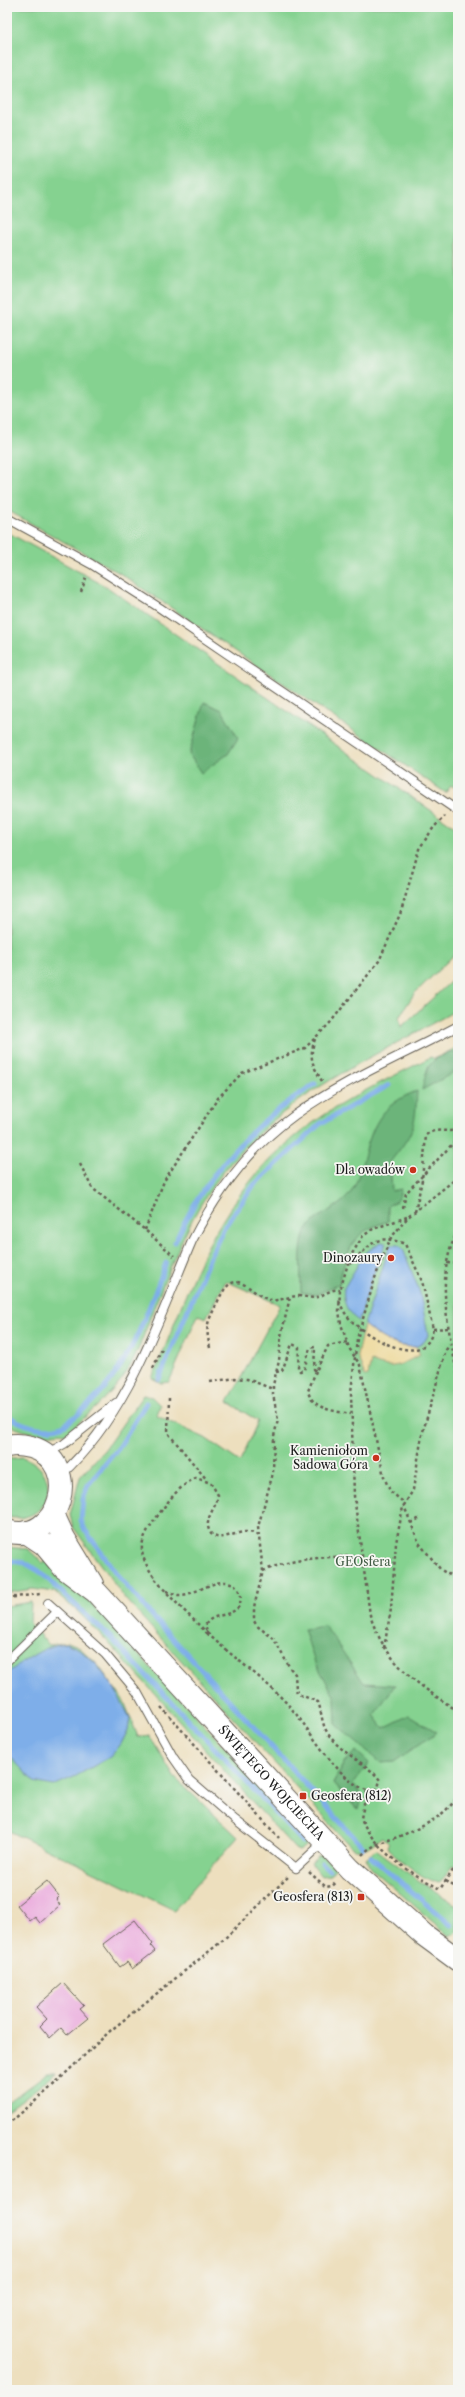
<svg xmlns="http://www.w3.org/2000/svg" width="465" height="2397" font-family="'Libre Caslon Text',serif">
<style>
.green{fill:#85d290;stroke:#507756;fill-rule:evenodd}
.forest{fill:#6cb47a;stroke:#44684b}
.sand{fill:#eeda9e;stroke:#857b5d}
.water{fill:#7eaee9;stroke:#4d6582}
.lines{fill:none;stroke-linecap:round;stroke-linejoin:round}
.stream{stroke:#7eaee9;stroke-width:5}
.building{fill:#eaa7dc}
.lane-casing{stroke:#656055;stroke-width:10}
.secondary-casing{stroke:#656055;stroke-width:24}
.path{stroke:#656055;stroke-width:2.5;stroke-dasharray:3 3;stroke-linecap:butt}
.lane{stroke:#fff;stroke-width:8}
.secondary{stroke:#fff;stroke-width:22}
.poi-dot{fill:#c8321e;stroke:#f6f6f2;stroke-width:1.5}
.labels{text-anchor:middle;stroke-width:3.5;stroke-linejoin:round;paint-order:stroke}
.poi-label{font-size:12px;fill:#1c1c1c;stroke:#f6f6f2;text-anchor:end}
.park-label{font-size:12px;fill:#415c45;stroke:#f6f6f2}
.street-label{font-size:12px;fill:#1c1c1c;stroke:#f6f6f2}
</style>
<rect width="100%" height="100%" fill="#f6f6f2"/>
<filter id="ink" filterUnits="userSpaceOnUse"><feTurbulence type="fractalNoise" baseFrequency=".025" numOctaves="2"/><feDisplacementMap in="SourceGraphic" scale="8" xChannelSelector="R" yChannelSelector="G"/><feConvolveMatrix kernelMatrix="1 2 1 2 8 2 1 2 1" color-interpolation-filters="sRGB"/></filter>
<filter id="wash" filterUnits="userSpaceOnUse"><feTurbulence type="fractalNoise" baseFrequency=".012" numOctaves="4" result="noise"/><feDisplacementMap in="SourceGraphic" scale="16" xChannelSelector="R" yChannelSelector="G"/><feGaussianBlur stdDeviation="0.9" result="paint"/><feColorMatrix in="noise" values="0 0 0 0 0 0 0 0 0 0 0 0 0 0 0 0 0 1.4 0 .05"/><feComposite in="paint" operator="in"/></filter>
<g filter="url(#wash)">
<rect width="100%" height="100%" fill="#eddfbe"/>
<path class="green" d="M 7,7 L 458,7 L 458,790 L 451,785 L 446,793 L 121,574 L 7,510 Z
M 7,532 L 107,587 L 458,829 L 458,951 L 414,994 L 399,1017 L 401,1027 L 458,975 L 458,1009 C 356,1068 265,1100 200,1206 C 180,1239 167,1277 152,1313 C 144,1335 136,1360 122,1379 C 108,1397 90,1413 73,1428 L 65,1434 C 56,1432 50,1436 43,1435 C 32,1433 15,1430 7,1423 Z
M 458,1047 L 458,1868 L 453,1865 L 440,1883 C 425,1882 400,1859 388,1849 L 387,1846 L 389,1844 L 382,1837 C 372,1844 362,1855 350,1846 L 126,1600 L 73,1527 L 70,1515 L 80,1477 L 105,1449 L 143,1395 L 152,1397 L 160,1405 L 157,1416 L 205,1438 L 240,1462 L 258,1421 L 228,1402 L 280,1305 L 226,1281 L 206,1318 L 198,1315 L 169,1382 L 161,1383 L 152,1378 C 170,1338 183,1297 202,1258 C 236,1187 282,1138 350,1099 C 376,1084 404,1071 431,1057 L 434,1059 ZM 345,1761 L 353,1784 L 360,1792 L 357,1809 L 333,1783 Z
M 22,1457 C 65,1471 51,1526 7,1517 L 7,1459 Z
M 7,1547 L 28,1549 L 43,1563 L 49,1558 L 308,1837 L 309,1844 L 299,1851 L 295,1849 L 107,1641 L 77,1611 L 55,1592 L 32,1589 L 7,1593 Z
M 31,1602 L 30,1624 L 49,1645 L 68,1642 L 78,1646 L 98,1665 L 124,1701 L 138,1737 L 149,1735 L 174,1777 L 238,1837 L 174,1910 L 7,1830 L 7,1606 Z
M 376,1849 L 415,1878 L 458,1906 L 457,1932 L 449,1936 L 371,1868 L 366,1858 Z
M 319,1856 L 325,1857 L 336,1867 L 330,1875 L 321,1876 L 311,1863 Z
M 47,2073 L 57,2073 L 7,2111 L 7,2103 Z"/>
<path class="forest" d="M 204,702 L 222,710 L 238,738 L 228,754 L 201,773 L 189,754 Z
M 451,1051 L 458,1055 L 458,1070 L 422,1090 C 428,1065 426,1063 451,1051 Z
M 417,1091 C 415,1129 414,1132 390,1162 L 392,1191 L 401,1189 L 398,1200 L 388,1206 L 388,1221 C 380,1224 372,1227 365,1231 C 349,1241 343,1267 339,1284 L 315,1295 L 301,1292 C 301,1277 298,1241 307,1229 C 317,1214 337,1209 347,1197 C 355,1189 359,1175 362,1164 C 372,1127 379,1105 417,1091 Z
M 325,1626 L 364,1683 L 395,1685 L 374,1715 L 384,1728 L 409,1715 L 437,1732 L 394,1762 L 381,1763 L 336,1724 L 335,1697 L 314,1660 L 304,1629 Z
M 356,1751 L 369,1763 L 353,1784 C 361,1794 362,1797 358,1809 L 333,1783 L 345,1761 Z"/>
<path class="sand" d="M 364,1325 C 377,1336 398,1350 416,1346 L 420,1355 C 399,1365 394,1371 371,1361 L 368,1375 L 365,1376 L 357,1355 Z"/>
<path class="water" d="M 381,1242 L 386,1243 L 372,1278 L 359,1321 C 347,1314 342,1300 344,1288 L 365,1253 Z
M 390,1245 L 399,1245 L 403,1249 L 420,1293 L 428,1335 C 418,1362 377,1336 364,1325 Z
M 66,1643 L 79,1649 L 96,1664 L 113,1686 L 130,1718 L 128,1730 L 121,1744 L 110,1757 L 76,1776 L 53,1786 L 34,1782 L 7,1753 L 7,1673 C 25,1661 44,1645 66,1643 Z"/>
<g class="lines">
<path class="stream" d="M 175,1242 C 205,1174 252,1123 315,1084
M 159,1379 L 210,1257 L 225,1226 L 254,1185 L 320,1124 L 389,1085
M 146,1403 L 120,1446 L 88,1485 L 83,1499 L 81,1520 L 85,1530 L 116,1573 L 154,1618 L 363,1847
M 7,1415 C 21,1425 45,1433 62,1426 C 70,1422 77,1415 84,1409 C 128,1371 146,1317 166,1263
M 7,1560 L 25,1563 L 39,1571 L 113,1640 L 303,1842
M 371,1857 L 451,1925
M 322,1863 L 329,1870"/>
</g>
<g id="blocks">
<path class="building" d="M 47,1881 L 59,1896 L 56,1899 L 60,1905 L 40,1923 L 35,1917 L 30,1921 L 17,1905 Z
M 135,1920 L 153,1944 L 151,1946 L 155,1951 L 132,1969 L 127,1962 L 120,1967 L 103,1944 Z
M 63,1983 L 84,2006 L 80,2009 L 88,2018 L 67,2035 L 61,2028 L 50,2038 L 40,2026 L 47,2019 L 36,2007 Z"/>
</g>
</g>
<g filter="url(#ink)">
<use href="#blocks" fill-opacity="0" stroke="#656055" stroke-width="1"/>
<g class="lines">
<defs>
<path id="lane" d="M 7,518 L 91,564 L 160,608 L 458,811
M 46,1454 L 64,1444 L 116,1403
M 61,1475 C 129,1413 157,1323 192,1241 C 217,1192 250,1147 295,1115 C 345,1079 404,1055 458,1026
M 48,1603 L 105,1654 L 137,1692 L 173,1757 L 189,1780 L 235,1820 L 296,1868 L 324,1842
M 7,1661 L 57,1612"/>
<g id="secondary">
<path d="M 7,1446 C 15,1444 23,1445 31,1447 C 85,1463 59,1547 7,1531"/>
<path d="M 53,1514 L 64,1538 L 92,1584"/>
<path id="s1" d="M 26,1532 L 44,1544 L 64,1568 L 96,1592 L 350,1869 L 424,1935 L 458,1960"/>
</g>
</defs>
<use href="#lane" class="lane-casing"/>
<use href="#secondary" class="secondary-casing"/>
<path class="path" d="M 81,592 L 87,575
M 315,1039 C 308,1060 313,1065 323,1083
M 80,1164 L 92,1188 L 145,1230 L 174,1256
M 458,1177 L 408,1217 L 390,1239 L 375,1278 L 357,1339 L 351,1392 L 354,1496 L 370,1615 C 385,1663 418,1685 458,1711
M 403,1208 L 406,1193 L 458,1138
M 415,1212 L 422,1180 L 426,1135 C 436,1127 446,1133 458,1130
M 407,1217 L 373,1229 L 363,1236 L 350,1257 L 340,1290 L 339,1311 L 341,1324 L 349,1348 L 360,1365 L 384,1477 L 390,1491 L 402,1501 L 419,1543 L 441,1570 L 458,1580
M 145,1230 L 164,1181 L 218,1098 L 242,1073 L 305,1048 L 330,1023 L 379,961 L 401,912 L 419,849 L 434,827 L 445,816
M 458,1231 C 433,1276 450,1332 458,1379
M 447,1263 L 458,1264
M 339,1301 C 342,1307 344,1313 349,1318 C 365,1337 426,1372 433,1329 L 422,1281 L 405,1244 C 371,1231 372,1248 348,1265
M 433,1329 L 448,1328
M 210,1348 C 205,1324 207,1324 218,1301 C 238,1257 253,1304 277,1300 C 285,1299 291,1296 298,1296 C 305,1296 311,1299 317,1297 C 325,1295 331,1288 340,1290
M 153,1368 L 162,1349
M 316,1371 L 308,1391 C 312,1410 336,1411 351,1414
M 276,1372 L 282,1371 L 292,1344 L 299,1347 L 298,1368 L 300,1371 L 304,1370 L 310,1348 L 315,1347 L 314,1369 L 316,1371 L 328,1346 L 347,1342
M 210,1382 L 235,1378 L 247,1379 L 273,1389
M 169,1398 L 168,1433 L 207,1480
M 411,1523 L 420,1518
M 259,1536 L 258,1527 L 273,1473 L 274,1436 L 278,1420 L 273,1394 L 273,1385 L 279,1361 L 281,1336 L 290,1297
M 263,1571 C 296,1557 327,1557 362,1556
M 166,1591 C 170,1592 174,1594 178,1595 C 197,1596 218,1574 235,1585 L 241,1594 L 240,1605 C 231,1619 212,1611 205,1626 L 208,1634 C 237,1661 271,1683 296,1714 C 314,1736 345,1791 374,1791 L 378,1788 L 380,1780 C 365,1761 339,1753 327,1732 C 321,1722 322,1712 318,1702 L 298,1694 L 296,1690 L 295,1674 L 290,1668 L 273,1638 L 257,1626 L 254,1621 L 254,1607 L 263,1571 L 259,1537 C 244,1521 217,1550 209,1530 C 204,1518 217,1507 218,1495 L 211,1483 L 196,1478 C 179,1486 170,1499 159,1514 C 152,1524 144,1533 142,1546 C 139,1573 190,1615 208,1634
M 7,1598 L 40,1594
M 384,1648 L 391,1609 L 396,1543 L 403,1507 L 413,1490 L 422,1435 L 446,1350 L 450,1344
M 161,1707 L 279,1838
M 367,1791 L 361,1818 C 375,1852 410,1872 440,1889 L 454,1869 L 458,1872
M 362,1855 C 372,1844 387,1841 400,1836 C 423,1827 445,1816 458,1796
M 309,1872 L 326,1887 L 332,1886 L 337,1882
M 446,1881 L 458,1889
M 7,2125 L 47,2091 L 110,2031 L 222,1941 L 289,1876"/>
<use href="#lane" class="lane"/>
<use href="#secondary" class="secondary"/>
</g>
</g>
<g class="poi-dot">
<circle cx="413" cy="1170" r="4"/>
<circle cx="391" cy="1258" r="4"/>
<circle cx="376" cy="1458" r="4"/>
<rect x="299" y="1792" width="8" height="8" rx="2"/>
<rect x="357" y="1893" width="8" height="8" rx="2"/>
</g>
<g class="labels">
<g class="poi-label">
<text x="405" y="1174">Dla owadów</text>
<text x="383" y="1262">Dinozaury</text>
<text x="368" y="1455">Kamieniołom<tspan x="368" dy="14">Sadowa Góra</tspan></text>
<text x="311" y="1800" text-anchor="start">Geosfera (812)</text>
<text x="353" y="1901">Geosfera (813)</text>
</g>
<g class="park-label">
<text x="363" y="1566">GEOsfera</text>
</g>
<g class="street-label">
<text dy="4" stroke="none"><textPath href="#s1" startOffset="352">ŚWIĘTEGO WOJCIECHA</textPath></text>
</g>
</g>
<rect width="465" height="2397" fill="none" stroke="#f6f6f2" stroke-width="24"/>
</svg>
